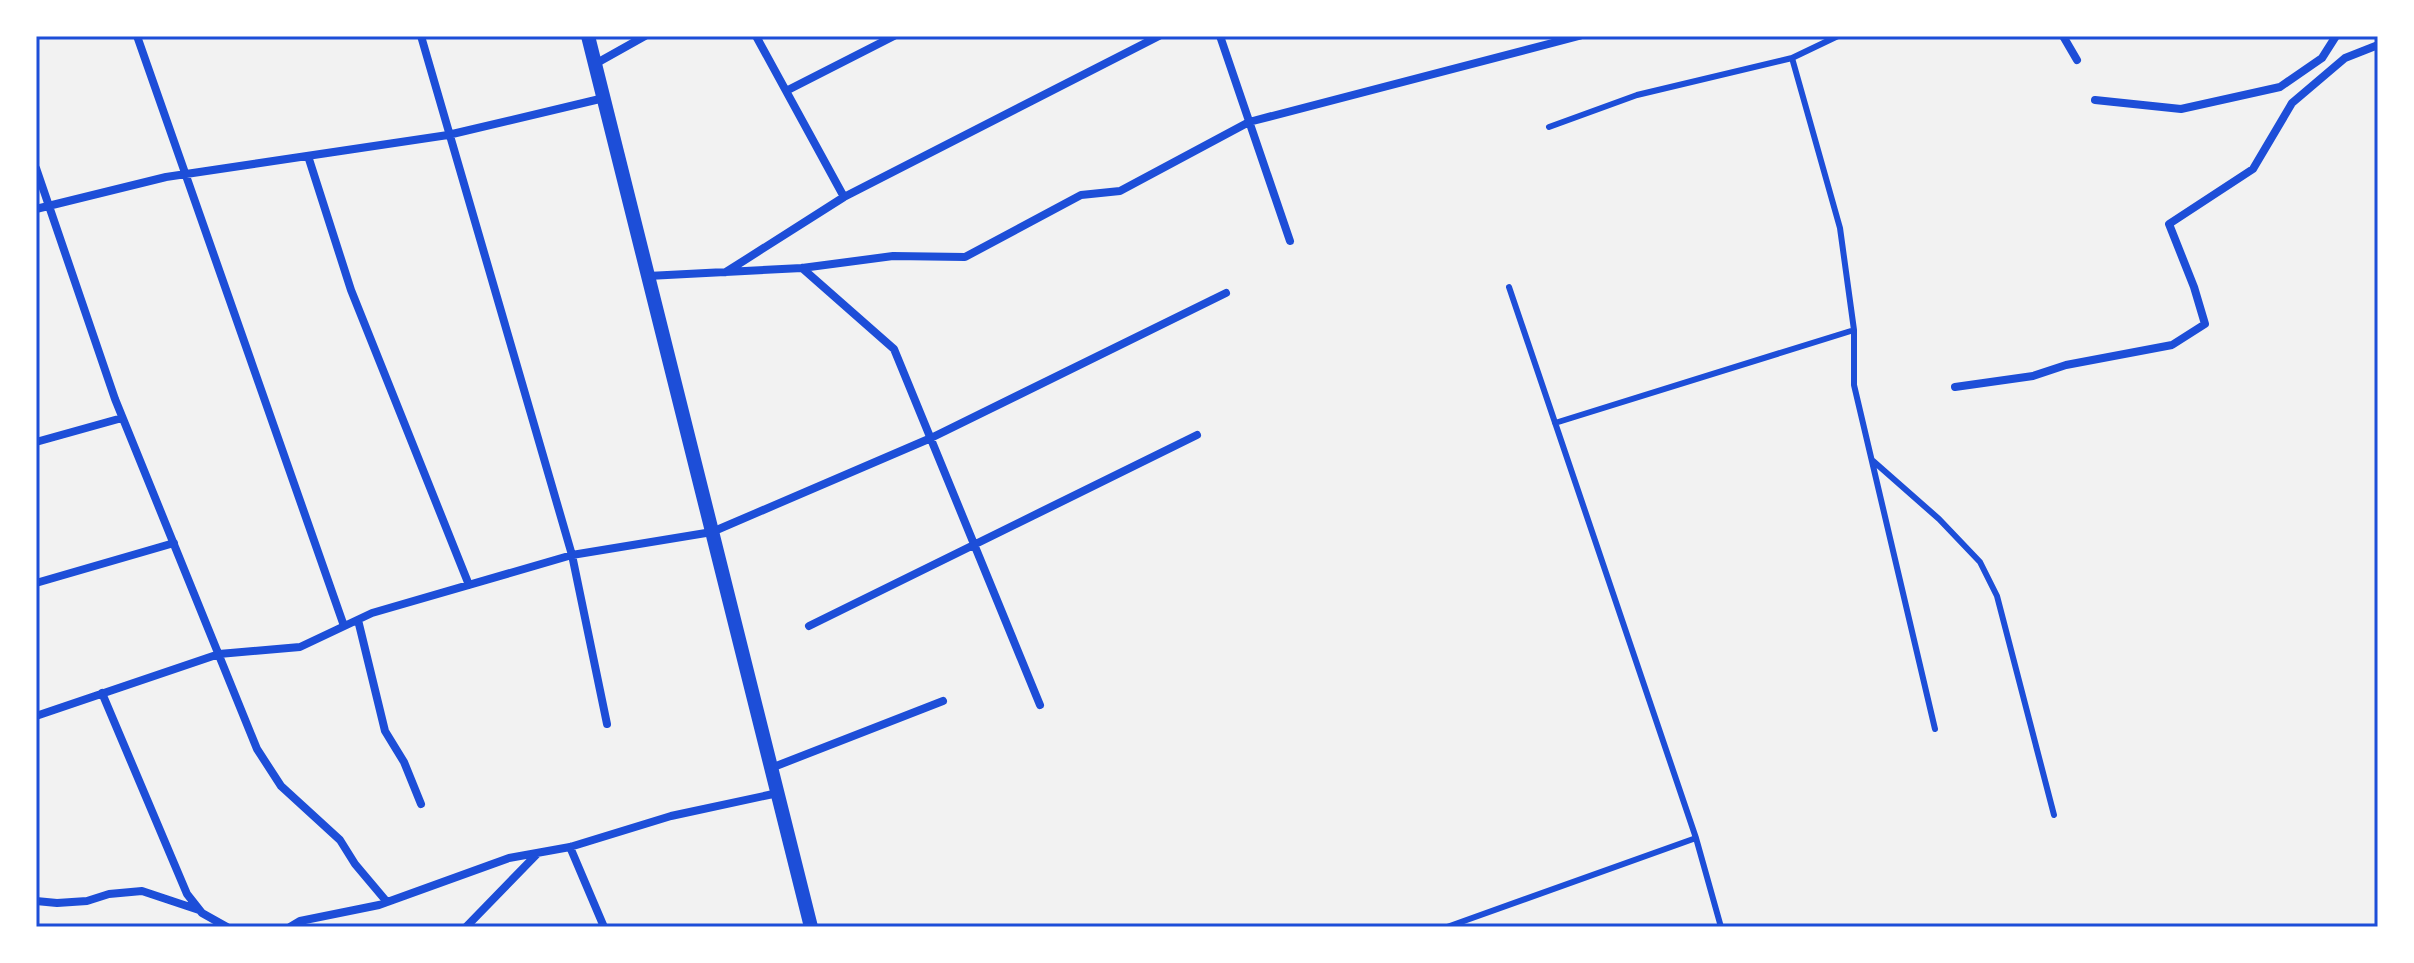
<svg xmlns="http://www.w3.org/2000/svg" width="2414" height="963" font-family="Poppins,sans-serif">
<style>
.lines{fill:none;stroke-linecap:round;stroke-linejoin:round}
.service{stroke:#1d4ed8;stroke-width:6}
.minor{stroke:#1d4ed8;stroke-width:8}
.tertiary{stroke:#1d4ed8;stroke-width:14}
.neatline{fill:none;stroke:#1d4ed8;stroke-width:3}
</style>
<rect width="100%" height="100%" fill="#f2f2f2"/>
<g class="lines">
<path class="service" d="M 1792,58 L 1838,36
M 1549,127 L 1637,95 L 1792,58 L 1840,228 L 1854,330 L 1854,385 L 1935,729
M 1509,287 L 1696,838 L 1721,927
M 1555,423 L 1854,330
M 1872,460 L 1939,519 L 1980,562 L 1997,596 L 2054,815
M 1447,927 L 1696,838"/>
<path class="minor" d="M 137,36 L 344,626
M 421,36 L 572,555 L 607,724
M 756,36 L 844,197
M 1220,36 L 1290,241
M 2063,36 L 2077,60
M 595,64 L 645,36
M 786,91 L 894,36
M 2095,100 L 2181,109 L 2280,87 L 2322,58 L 2336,36
M 308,156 L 351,290 L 469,585
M 36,168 L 115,399 L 257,749 L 281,786 L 340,840 L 355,864 L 387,902
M 36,209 L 166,177 L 448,135 L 604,98
M 802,268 L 894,349 L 1040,705
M 726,272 L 844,197 L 1159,36
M 648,276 L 802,268 L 893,256 L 965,257 L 1081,195 L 1120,191 L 1249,122 L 1579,36
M 1955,387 L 2033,376 L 2066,365 L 2172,345 L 2205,324 L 2194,287 L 2169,224 L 2253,169 L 2292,103 L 2345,58 L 2378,45
M 36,442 L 122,418
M 36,583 L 174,543
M 358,620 L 385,731 L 404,762 L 421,804
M 809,626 L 1197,435
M 102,693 L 187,894 L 202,913 L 227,927
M 36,716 L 219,654 L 300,647 L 372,613 L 572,555 L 712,532 L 931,438 L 1226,293
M 771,768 L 943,701
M 570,847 L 604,927
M 36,901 L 57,903 L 87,901 L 109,894 L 142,891 L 199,910
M 290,927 L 300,921 L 379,905 L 509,858 L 570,847 L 671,816 L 778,793
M 466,927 L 538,853"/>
<path class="tertiary" d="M 588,36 L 811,927"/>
</g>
<rect width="2414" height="963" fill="none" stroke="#ffffff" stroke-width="76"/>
<rect x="38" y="38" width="2338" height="887" class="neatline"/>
</svg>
